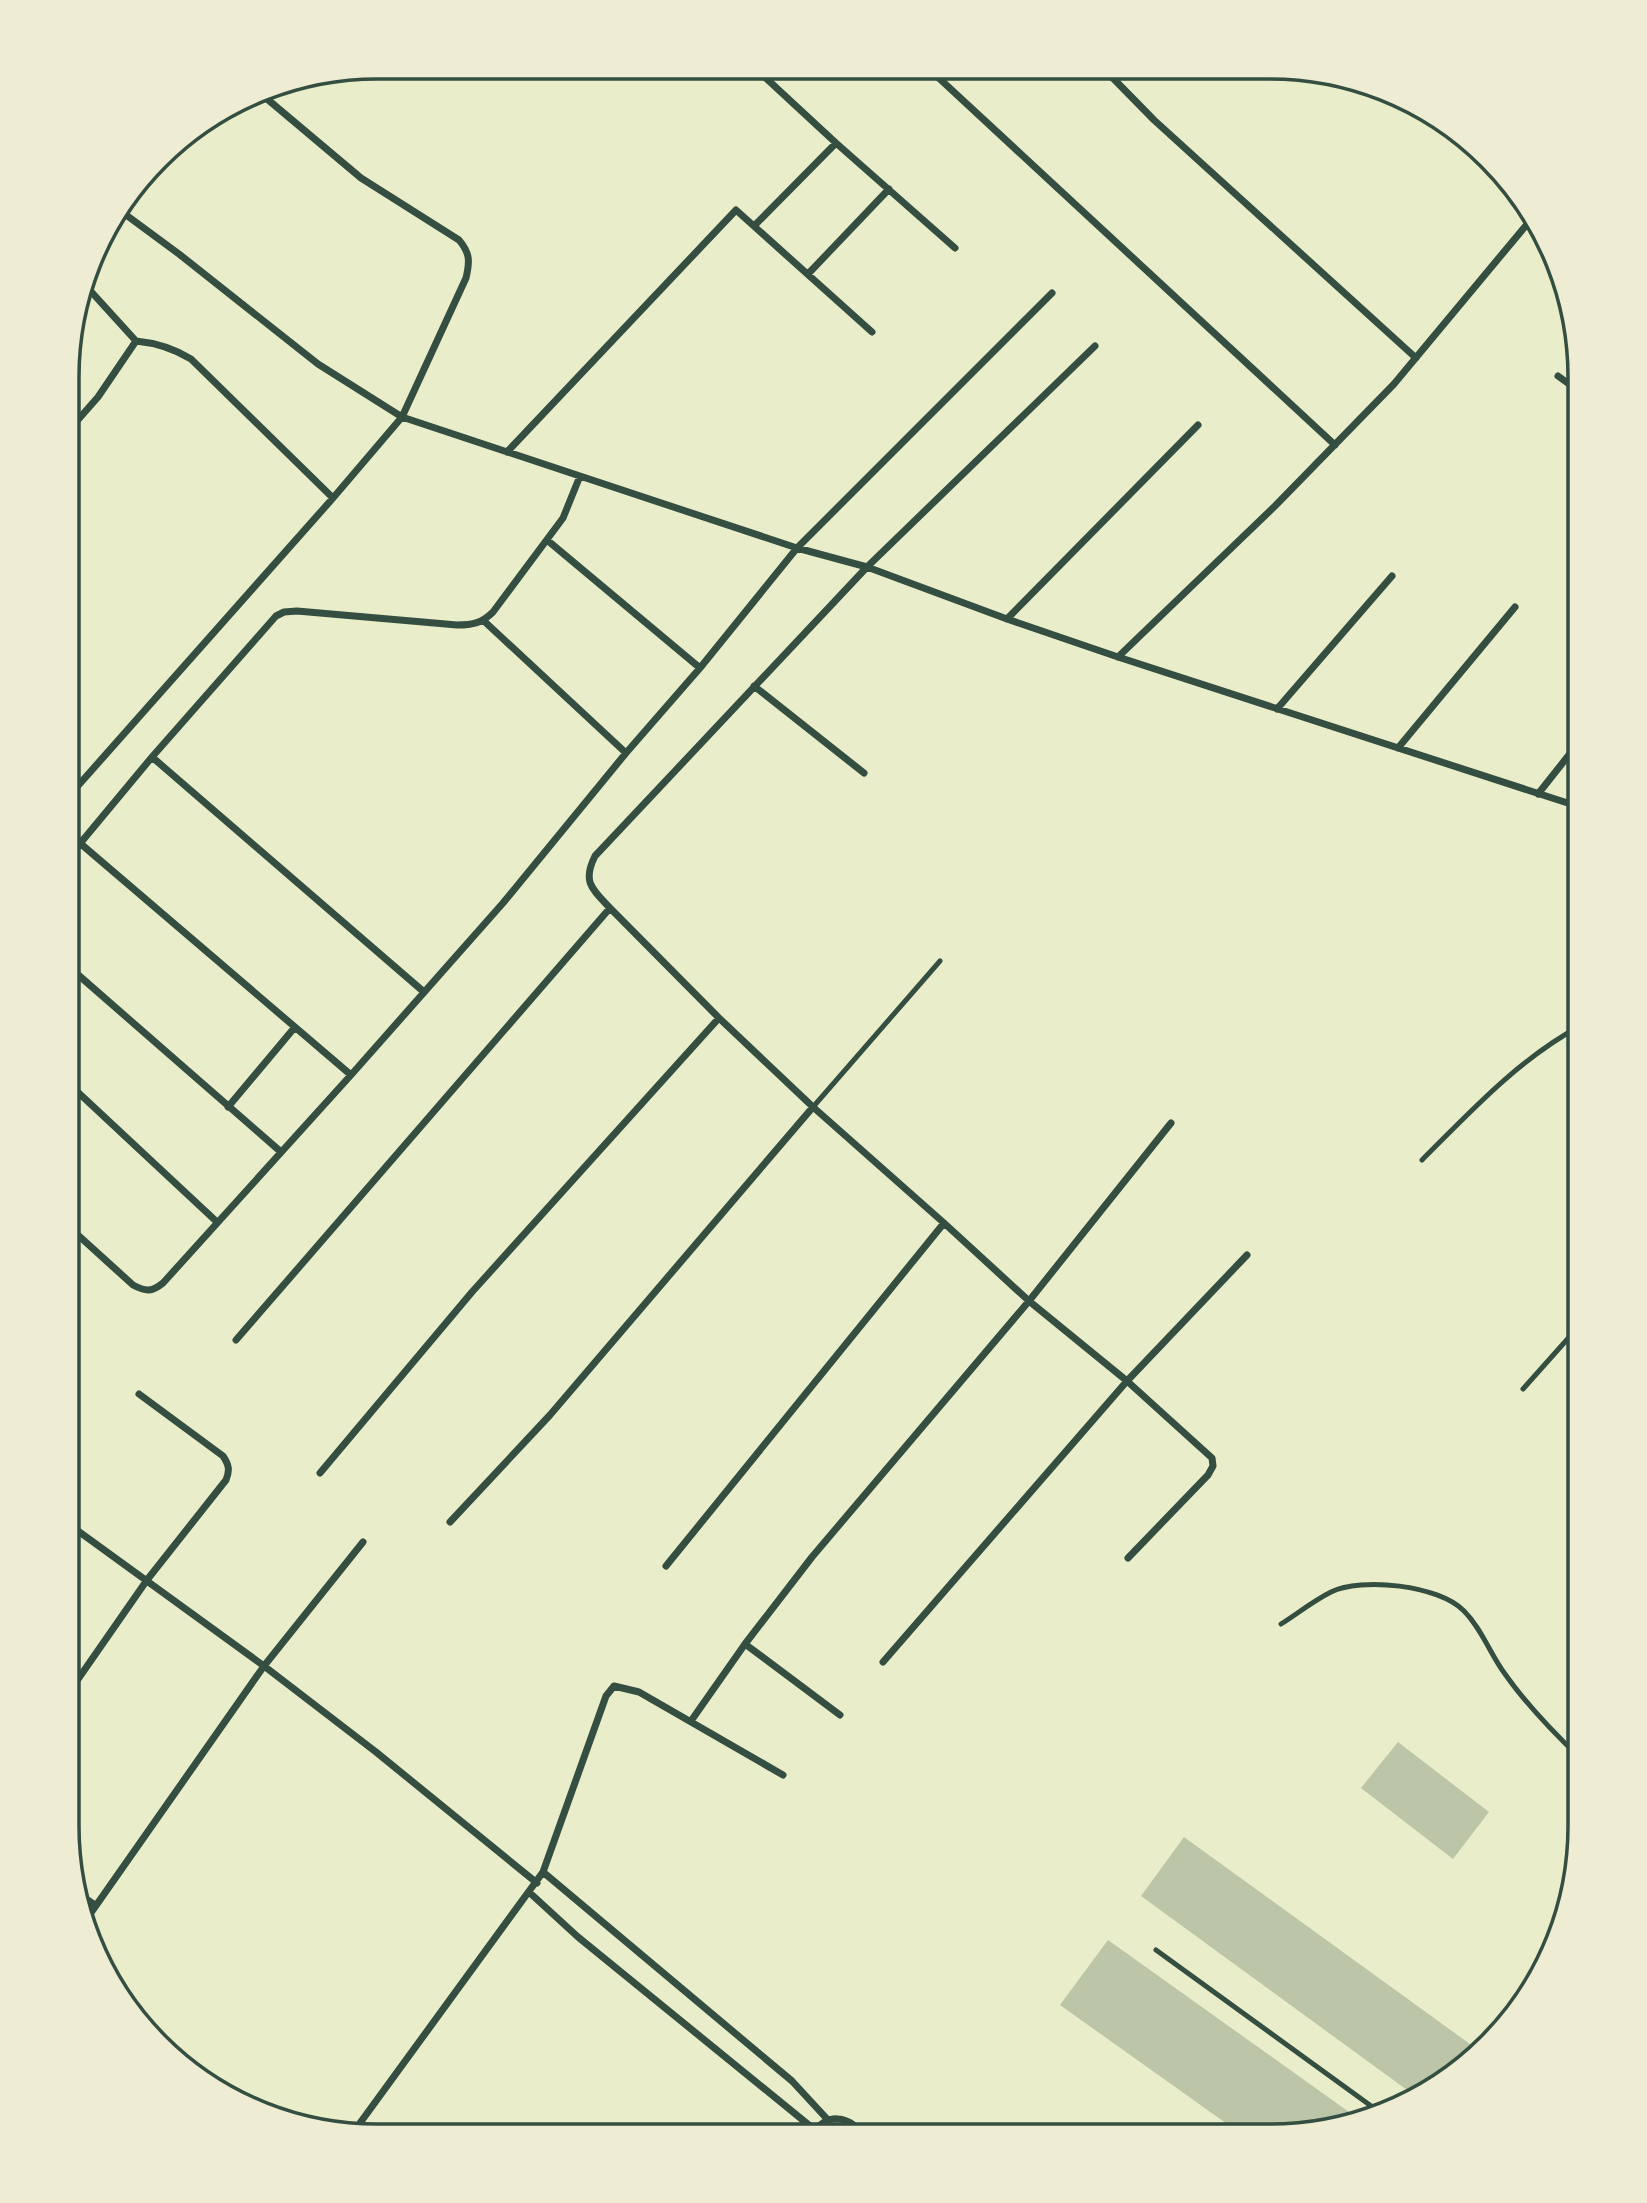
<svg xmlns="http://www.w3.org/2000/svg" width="1647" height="2203" font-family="Karla,sans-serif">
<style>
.building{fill:#bcc5a7}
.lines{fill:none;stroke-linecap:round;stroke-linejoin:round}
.service{stroke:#344e41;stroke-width:5}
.minor{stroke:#344e41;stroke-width:7}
.rim{fill:none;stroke:#344e41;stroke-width:3.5}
</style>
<rect width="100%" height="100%" fill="#e9edc9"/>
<path class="building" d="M 1398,1742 L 1489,1812 L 1453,1859 L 1361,1788 Z
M 1184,1837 L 1481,2052 L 1475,2060 L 1418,2098 L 1141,1896 Z
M 1108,1940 L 1356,2117 L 1271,2136 L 1244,2136 L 1060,2005 Z"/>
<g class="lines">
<path class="service" d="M 813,1107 L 940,961
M 1422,1160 C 1471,1111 1519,1059 1580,1026
M 1523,1389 L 1580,1325
M 1281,1624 C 1297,1614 1313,1601 1331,1592 C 1361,1577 1439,1585 1464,1611 C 1482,1629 1490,1654 1505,1674 C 1526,1704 1553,1732 1580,1758
M 1156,1950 L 1378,2111"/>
<path class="minor" d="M 755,68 L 836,143 L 955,248
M 928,68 L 1335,445
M 1104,69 L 1154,120 L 1416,358
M 118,209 L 179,254 L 318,364 L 402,417 L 797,548 L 867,567 L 1007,619 L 1118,657 L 1580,807
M 754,226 L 836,143
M 808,274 L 889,189
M 136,341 C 157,343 173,348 191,359 L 333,498
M 1095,346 L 867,567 L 595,856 C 582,882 592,889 610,908 L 719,1018 L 813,1107 L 944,1223 L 1029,1301 L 1127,1381 L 1212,1458 L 1213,1466 L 1208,1475 L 1128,1558
M 1558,376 L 1580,392
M 69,430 L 98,397 L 136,341 L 86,286
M 507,452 L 736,210 L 872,332
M 547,540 L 700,668
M 1007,619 L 1198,425
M 484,621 L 626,753
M 1118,657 L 1275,506 L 1394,384 L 1533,217
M 754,686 L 864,773
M 1277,709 L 1392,576
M 1398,748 L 1515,607
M 152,757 L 424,992
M 1538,794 L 1580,741
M 68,797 L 333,498 L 402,417 L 466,278 C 470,261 470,253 459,240 L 361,178 L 260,93
M 81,844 L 351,1075
M 68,858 L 152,757 L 276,616 L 284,612 L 297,611 L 457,625 C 473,625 482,623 493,612 L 563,518 L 580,476
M 68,966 L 281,1152
M 68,1083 L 217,1222
M 228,1107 L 295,1027
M 68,1226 L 133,1285 C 146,1292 152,1292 163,1283 L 351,1075 L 503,903 L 626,753 L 700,668 L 797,548 L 1052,293
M 236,1340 L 610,908
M 320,1473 L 472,1292 L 719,1018
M 450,1522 L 550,1415 L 813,1107
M 67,1523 L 264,1666 L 376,1752 L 537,1883
M 666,1566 L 944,1223
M 745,1644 L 840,1715
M 883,1662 L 1127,1381 L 1247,1255
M 67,1695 L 147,1580 L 226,1480 C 230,1470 229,1465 223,1456 L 139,1394
M 691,1721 L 745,1644 L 812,1557 L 1029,1301 L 1171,1123
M 543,1872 L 792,2081 L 828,2120
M 530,1893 L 578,1937 L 815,2130
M 83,1897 L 95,1905
M 88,1917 L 264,1666 L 363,1542
M 352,2134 L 543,1872 L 606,1696 L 614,1686 L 639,1692 L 783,1775
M 813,2135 C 823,2113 851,2114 861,2135"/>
</g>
<path d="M0 0H1647V2203H0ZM377 79H1270A298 298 0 0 1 1568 377V1826A298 298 0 0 1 1270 2124H377A298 298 0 0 1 79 1826V377A298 298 0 0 1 377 79Z" fill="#eeecd3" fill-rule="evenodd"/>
<path class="rim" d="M377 79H1270A298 298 0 0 1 1568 377V1826A298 298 0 0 1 1270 2124H377A298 298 0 0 1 79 1826V377A298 298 0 0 1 377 79Z"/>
</svg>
